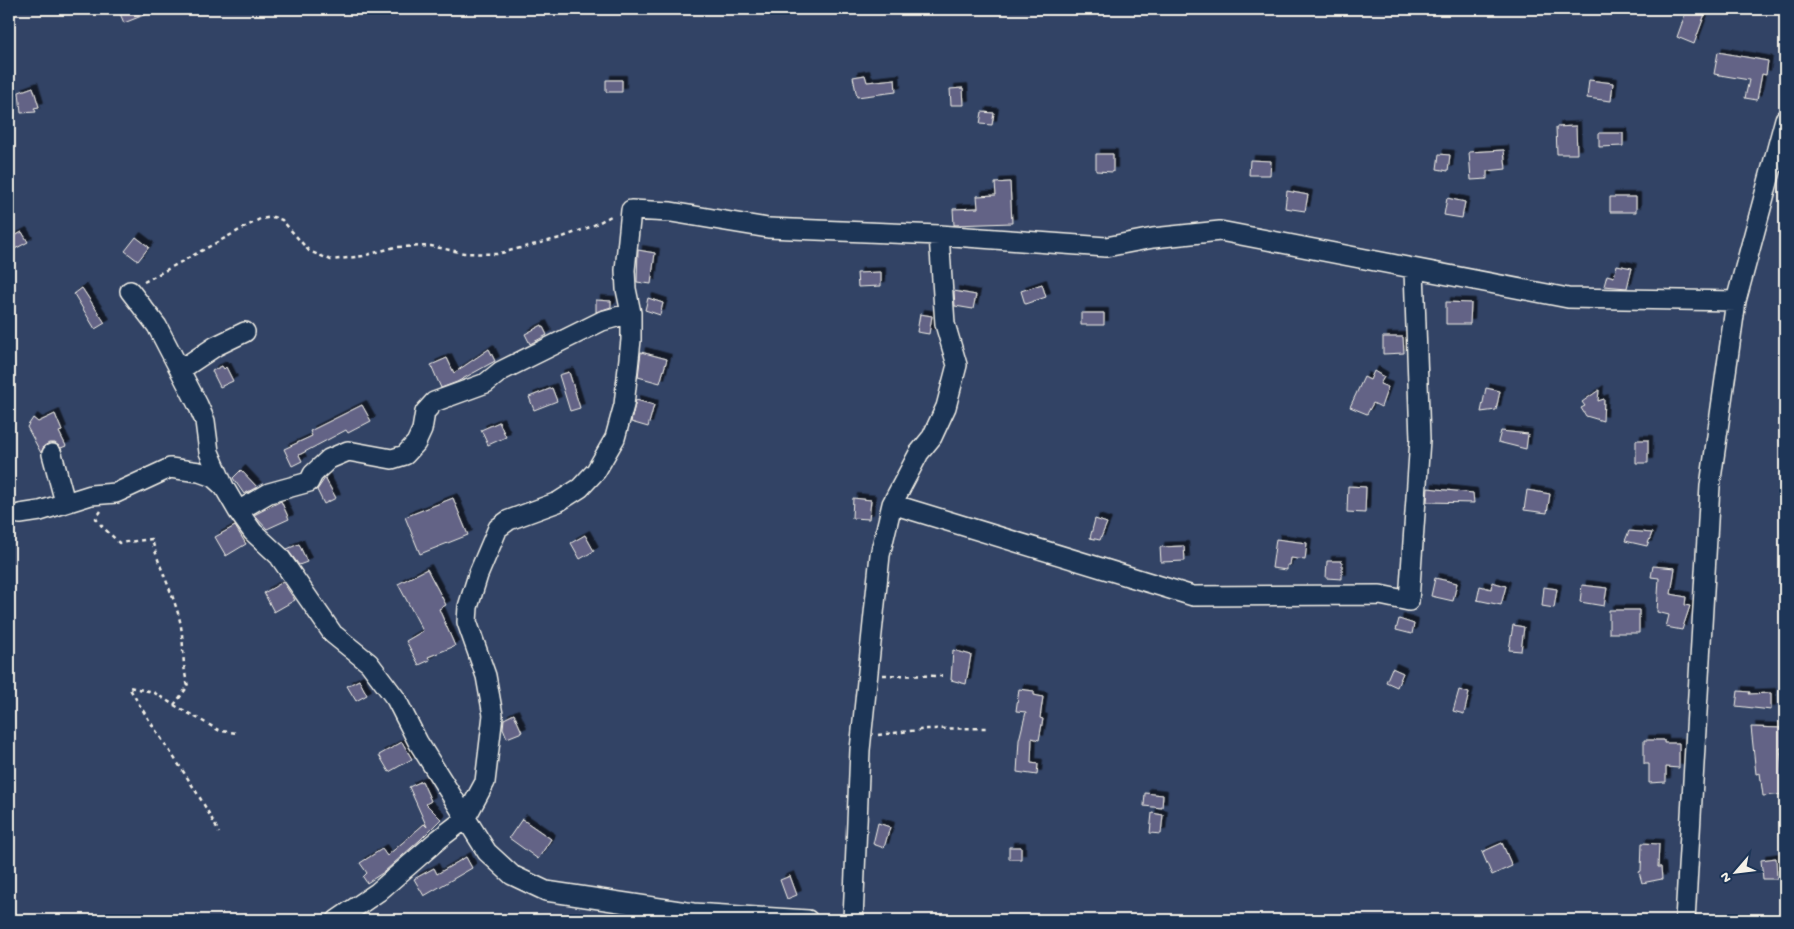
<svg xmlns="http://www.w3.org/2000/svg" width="1794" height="929" font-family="'Gochi Hand',sans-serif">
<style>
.building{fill:#646486;stroke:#f4f1e8;filter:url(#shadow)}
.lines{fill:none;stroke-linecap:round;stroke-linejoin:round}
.minor-casing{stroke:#f4f1e8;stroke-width:22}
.path{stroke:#f4f1e8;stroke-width:2.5;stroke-dasharray:4 4;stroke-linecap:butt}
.minor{stroke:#1d3557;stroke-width:19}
</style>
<defs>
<filter id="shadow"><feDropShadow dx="4.5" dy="-4.5" stdDeviation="0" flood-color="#0009"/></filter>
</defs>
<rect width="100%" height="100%" fill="#324365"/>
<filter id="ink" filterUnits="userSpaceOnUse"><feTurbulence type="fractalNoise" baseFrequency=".02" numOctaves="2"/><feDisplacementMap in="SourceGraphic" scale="10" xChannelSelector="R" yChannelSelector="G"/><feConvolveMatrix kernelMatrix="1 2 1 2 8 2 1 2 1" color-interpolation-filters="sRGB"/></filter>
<g filter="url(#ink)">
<path class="building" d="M 118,9 L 159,9 L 124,23 Z
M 1687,9 L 1705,14 L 1694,44 L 1677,37 Z
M 1718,52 L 1768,61 L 1766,75 L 1762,74 L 1757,100 L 1745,98 L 1749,80 L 1714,74 Z
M 865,75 L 867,82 L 895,79 L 896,92 L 857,97 L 853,77 Z
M 606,80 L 622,80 L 622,92 L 606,92 Z
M 1589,80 L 1613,83 L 1611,101 L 1587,98 Z
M 33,87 L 39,107 L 34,108 L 36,112 L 21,113 L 19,92 Z
M 963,88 L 964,105 L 951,105 L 950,89 Z
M 982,112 L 994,113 L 992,125 L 980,124 Z
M 1576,126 L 1577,154 L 1557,154 L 1556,127 Z
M 1599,133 L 1623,133 L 1623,146 L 1599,147 Z
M 1504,150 L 1506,169 L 1487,171 L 1487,179 L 1471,180 L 1469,152 Z
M 1096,154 L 1113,154 L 1113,172 L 1096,171 Z
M 1439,154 L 1450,155 L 1448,171 L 1437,169 Z
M 1250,160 L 1271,161 L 1270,175 L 1249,175 Z
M 1010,182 L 1012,223 L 954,225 L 953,209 L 978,208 L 977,196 L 996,195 L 995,183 Z
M 1287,191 L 1308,195 L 1305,211 L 1285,208 Z
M 1610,197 L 1636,197 L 1636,212 L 1610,212 Z
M 1447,198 L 1465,202 L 1462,218 L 1444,215 Z
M 22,232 L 28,242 L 9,252 L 9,239 Z
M 136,237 L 149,247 L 138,261 L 125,251 Z
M 638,250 L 655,253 L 651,284 L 637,282 Z
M 1617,265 L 1632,268 L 1627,288 L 1604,286 L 1607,275 L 1614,277 Z
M 881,272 L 881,286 L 858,287 L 857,273 Z
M 1042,284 L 1046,297 L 1025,304 L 1021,291 Z
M 82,288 L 105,323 L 95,329 L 74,294 Z
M 954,291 L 976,295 L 973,309 L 955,306 Z
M 648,298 L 663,303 L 660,315 L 645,310 Z
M 596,300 L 611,301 L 611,307 L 596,312 Z
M 1446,302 L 1471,303 L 1470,324 L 1446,324 Z
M 1081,313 L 1104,313 L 1104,325 L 1081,325 Z
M 920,314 L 932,316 L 929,334 L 917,332 Z
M 542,325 L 547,335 L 530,344 L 525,334 Z
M 1383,337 L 1403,337 L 1404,353 L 1383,354 Z
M 489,349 L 495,361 L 457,382 L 441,388 L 431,365 L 447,358 L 454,373 Z
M 641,352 L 667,359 L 660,383 L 638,377 Z
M 222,366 L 224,369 L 226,367 L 233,381 L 220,387 L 212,371 Z
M 1374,371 L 1384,377 L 1380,384 L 1388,387 L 1381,407 L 1373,403 L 1367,414 L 1350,407 L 1364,377 L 1370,380 Z
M 569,372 L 580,408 L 570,411 L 559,375 Z
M 552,388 L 557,401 L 534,410 L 529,397 Z
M 1486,388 L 1500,391 L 1496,410 L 1481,412 Z
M 1599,390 L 1598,401 L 1604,399 L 1603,421 L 1586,416 L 1581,408 L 1585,406 L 1582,402 Z
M 636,400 L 654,405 L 648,427 L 631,422 Z
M 362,405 L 371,421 L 348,433 L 346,430 L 299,455 L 302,461 L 292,466 L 284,449 L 312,436 L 310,431 Z
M 55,414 L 62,431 L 59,432 L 66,446 L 61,448 L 55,443 L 49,443 L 44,446 L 41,453 L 27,427 L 33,418 L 38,422 Z
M 499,422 L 506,437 L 488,445 L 481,430 Z
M 1501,431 L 1528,434 L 1526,449 L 1498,442 Z
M 1636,440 L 1648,440 L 1648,463 L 1636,463 Z
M 241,470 L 257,487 L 244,494 L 233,478 Z
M 325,478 L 336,498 L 324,504 L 317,490 Z
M 1348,486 L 1366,487 L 1365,513 L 1347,512 Z
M 1428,488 L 1473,493 L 1474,503 L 1427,502 Z
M 1527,490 L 1550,494 L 1547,513 L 1524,510 Z
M 453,498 L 468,535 L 420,554 L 405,517 Z
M 853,498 L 871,500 L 869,519 L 852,518 Z
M 281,501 L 289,519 L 267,529 L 254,515 Z
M 1095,519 L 1107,523 L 1100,540 L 1090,538 Z
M 235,526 L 246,544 L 226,556 L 215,537 Z
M 1629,531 L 1652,533 L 1647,546 L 1625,541 Z
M 585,535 L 594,551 L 580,559 L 571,543 Z
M 1276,539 L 1307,543 L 1305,560 L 1291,558 L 1290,565 L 1287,565 L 1287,570 L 1272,568 Z
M 299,544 L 307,562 L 299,565 L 287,549 Z
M 1184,546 L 1185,561 L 1161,562 L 1160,547 Z
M 1327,561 L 1342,561 L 1342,579 L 1326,578 Z
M 1653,566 L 1675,568 L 1671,594 L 1686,597 L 1685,605 L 1690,606 L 1682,630 L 1666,627 L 1669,615 L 1657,612 L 1659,578 L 1651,577 Z
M 427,569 L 446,605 L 439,609 L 455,646 L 428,657 L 430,660 L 419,665 L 406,641 L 423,631 L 398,584 Z
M 1435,578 L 1457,583 L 1453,601 L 1431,596 Z
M 283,582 L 295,600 L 274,612 L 264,593 Z
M 1492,582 L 1506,586 L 1501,605 L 1477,600 L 1480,586 L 1491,589 Z
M 1582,585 L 1607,588 L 1604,606 L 1580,602 Z
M 1544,587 L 1557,589 L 1554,608 L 1542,606 Z
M 1609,610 L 1639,610 L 1639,633 L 1609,633 Z
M 1399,619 L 1414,624 L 1412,634 L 1396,630 Z
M 1513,625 L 1524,627 L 1521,651 L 1509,650 Z
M 953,650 L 971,655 L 966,684 L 951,680 Z
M 1392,668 L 1403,673 L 1397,687 L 1386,682 Z
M 359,680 L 367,695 L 356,701 L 347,686 Z
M 1019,689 L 1034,691 L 1034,695 L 1043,697 L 1040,718 L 1043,719 L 1039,740 L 1032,738 L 1031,763 L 1038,764 L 1037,775 L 1017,772 L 1019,740 L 1026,712 L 1016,711 Z
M 1459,690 L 1469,693 L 1464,714 L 1453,711 Z
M 1738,691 L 1750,692 L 1749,694 L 1771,693 L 1771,710 L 1736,706 Z
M 514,714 L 522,732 L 507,738 L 503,728 L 504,719 Z
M 1751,727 L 1783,728 L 1783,748 L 1780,748 L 1785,794 L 1763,796 L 1760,773 L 1756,774 Z
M 1644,740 L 1664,740 L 1664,743 L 1679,743 L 1679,768 L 1666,767 L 1666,782 L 1649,783 L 1649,764 L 1644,764 Z
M 402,742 L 412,759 L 389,772 L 379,755 Z
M 422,781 L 431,801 L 426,804 L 441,819 L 420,840 L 384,872 L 367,883 L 363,877 L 367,873 L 360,863 L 382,849 L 387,856 L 424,824 L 427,827 L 409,787 Z
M 1145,793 L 1163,795 L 1162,808 L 1144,806 Z
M 1152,813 L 1163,815 L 1161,834 L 1150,833 Z
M 522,819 L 551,839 L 538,859 L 509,838 Z
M 878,823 L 890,827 L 884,848 L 873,844 Z
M 1502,843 L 1512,866 L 1492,875 L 1482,852 Z
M 1642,843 L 1659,844 L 1658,867 L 1661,867 L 1662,879 L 1642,883 L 1639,872 L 1641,871 Z
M 1009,847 L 1021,847 L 1021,859 L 1009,859 Z
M 466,857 L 472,868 L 424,896 L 414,879 L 434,868 L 437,874 Z
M 1776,858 L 1777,879 L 1763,879 L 1761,860 Z
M 790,876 L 797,895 L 787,899 L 780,880 Z"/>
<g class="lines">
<defs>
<path id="minor" d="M 130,291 L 157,326 L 198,405 L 205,421 L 209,452 L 224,487 L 238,511 L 253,532 L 279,556 L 333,634 L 369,663 L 396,699 L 418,742 L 487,852 L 512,875 L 546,891 L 693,913 L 808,920
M 180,370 L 216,346 L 245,332
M 52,454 L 65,502
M 892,504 L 1193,596 L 1380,595 L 1409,601 L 1420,439 L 1414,270
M 238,511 L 269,493 L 309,482 L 313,474 L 329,459 L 348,451 L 392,459 L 405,455 L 416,443 L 422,430 L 425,412 L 434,402 L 486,383 L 501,371 L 602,321 L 631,313
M 20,514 L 40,511 L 91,495 L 116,493 L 170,468 L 199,472 L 213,477 L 223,486
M 337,920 L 378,892 L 439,839 L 465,819 L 485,782 L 493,715 L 486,676 L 467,622 L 468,607 L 478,575 L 498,528 L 509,520 L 558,502 L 580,488 L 596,471 L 615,438 L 624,405 L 631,340 L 631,313 L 626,289 L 625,270 L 631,210 L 671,212 L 768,228 L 939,235 L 1106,247 L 1153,238 L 1220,231 L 1568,298 L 1736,301
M 853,920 L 860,750 L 880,555 L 892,504 L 919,453 L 932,437 L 946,407 L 957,365 L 945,324 L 939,235
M 1685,920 L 1710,486 L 1736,301 L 1785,119"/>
</defs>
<use href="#minor" class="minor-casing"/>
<path class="path" d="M 144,282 L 260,219 L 273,217 L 282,220 L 309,251 L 331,260 L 363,256 L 395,247 L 431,246 L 464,253 L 497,254 L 560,238 L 590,227 L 613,215
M 101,511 L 96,518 C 98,524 114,537 119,543 L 152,539 C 158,566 172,590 179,617 C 185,639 181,664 188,686 L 174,705 L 153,692 L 129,687 C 157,737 194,781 219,833
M 883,675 L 942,676
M 174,705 L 220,731 L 238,733
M 878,735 L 927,729 L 987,728"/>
<use href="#minor" class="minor"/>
</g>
</g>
<rect width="1794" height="929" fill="none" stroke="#1d3557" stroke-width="30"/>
<rect x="15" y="15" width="1764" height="899" fill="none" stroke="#f4f1e8" stroke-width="2" filter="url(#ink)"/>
<g transform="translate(1736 872) rotate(242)" stroke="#1d3557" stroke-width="4" paint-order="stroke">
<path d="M0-4L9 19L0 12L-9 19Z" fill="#f4f1e8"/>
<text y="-8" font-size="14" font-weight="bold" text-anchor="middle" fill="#f4f1e8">N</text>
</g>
</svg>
